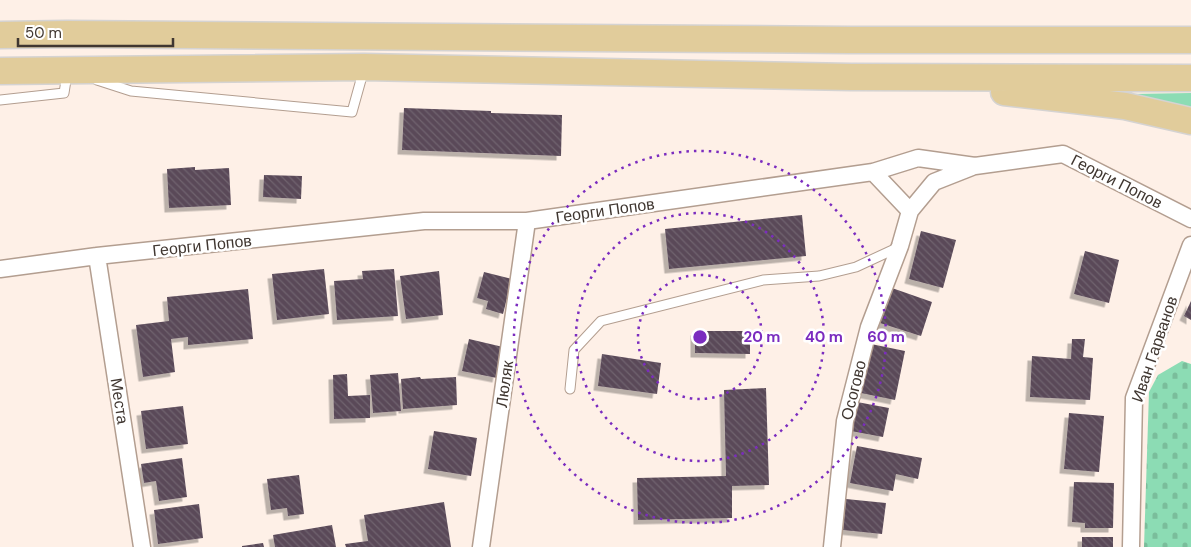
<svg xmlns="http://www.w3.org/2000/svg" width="1191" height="547" font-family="'DM Sans',sans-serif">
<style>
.green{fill:#8cdcb4}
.cemetery{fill:url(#cemetery-stones)}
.building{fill:url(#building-back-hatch);filter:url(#shadow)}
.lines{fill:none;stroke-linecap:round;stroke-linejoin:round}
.service-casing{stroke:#b39e90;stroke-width:11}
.minor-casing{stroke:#b39e90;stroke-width:19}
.primary-casing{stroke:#d5d3d2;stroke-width:29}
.service{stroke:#fff;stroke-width:9}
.minor{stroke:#fff;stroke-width:16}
.primary{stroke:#e1cc9b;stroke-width:26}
.ring{fill:none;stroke:#7b2cbf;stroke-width:2.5;stroke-dasharray:2.5 5}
.labels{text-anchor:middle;stroke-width:5;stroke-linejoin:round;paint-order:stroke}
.street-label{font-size:16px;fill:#403731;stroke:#fff}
.centre{fill:#7b2cbf;stroke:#fff;stroke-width:2.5}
.ring-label{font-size:15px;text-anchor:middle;font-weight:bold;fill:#7b2cbf;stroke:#fff;stroke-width:5;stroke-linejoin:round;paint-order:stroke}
</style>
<defs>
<pattern id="cemetery-stones" width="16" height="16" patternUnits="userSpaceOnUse" patternTransform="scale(1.25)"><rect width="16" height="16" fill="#8cdcb4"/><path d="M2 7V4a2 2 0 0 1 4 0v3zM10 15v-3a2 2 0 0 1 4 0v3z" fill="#7abd9b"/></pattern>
<pattern id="building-back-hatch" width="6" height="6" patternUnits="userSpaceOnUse" patternTransform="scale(1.25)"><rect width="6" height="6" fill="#5a4a59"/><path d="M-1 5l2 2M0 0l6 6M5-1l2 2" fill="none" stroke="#70626e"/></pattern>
<filter id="shadow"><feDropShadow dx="-4.5" dy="4.5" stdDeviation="0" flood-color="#0004"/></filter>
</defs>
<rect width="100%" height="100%" fill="#fef0e7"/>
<path class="green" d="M 1191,93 L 1191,109 L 1129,94 Z"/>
<path class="cemetery" d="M 1182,361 L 1191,364 L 1191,547 L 1144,547 L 1149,392 L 1158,375 Z"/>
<path class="building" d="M 404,108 L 491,111 L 491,113 L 562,115 L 561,156 L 402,150 Z
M 195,167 L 195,170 L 229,168 L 231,205 L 169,208 L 167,169 Z
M 264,175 L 302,176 L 301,199 L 263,197 Z
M 802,215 L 806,256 L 669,269 L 665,229 Z
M 921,231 L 956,240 L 943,288 L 909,279 Z
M 1085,251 L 1119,260 L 1109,303 L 1074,294 Z
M 324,269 L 329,314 L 277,320 L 272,274 Z
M 394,269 L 398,316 L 337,320 L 334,281 L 363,279 L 362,271 Z
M 439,271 L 443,315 L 406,319 L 400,276 Z
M 484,272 L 512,279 L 503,314 L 486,309 L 488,301 L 477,298 Z
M 892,288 L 932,302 L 921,336 L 880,323 Z
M 248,289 L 253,339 L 188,345 L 188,337 L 171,339 L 175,372 L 143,377 L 136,325 L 169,321 L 167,297 Z
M 1191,301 L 1191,320 L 1184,316 Z
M 695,331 L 750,331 L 750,354 L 695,353 Z
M 469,339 L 503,347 L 497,378 L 462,371 Z
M 1072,339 L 1085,339 L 1083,357 L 1093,358 L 1090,400 L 1030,397 L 1032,356 L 1071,359 Z
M 871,344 L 905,351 L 895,400 L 861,393 Z
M 602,354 L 661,363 L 657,394 L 598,386 Z
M 398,373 L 401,411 L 373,413 L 370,375 Z
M 347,374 L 348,396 L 370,395 L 370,418 L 334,419 L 333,375 Z
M 420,377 L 421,379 L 456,377 L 457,405 L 403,409 L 401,379 Z
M 766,388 L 769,485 L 732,486 L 732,518 L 638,520 L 637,478 L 726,476 L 724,390 Z
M 857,402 L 889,408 L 883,437 L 851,431 Z
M 183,406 L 188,444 L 146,449 L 141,411 Z
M 1069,413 L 1104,416 L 1099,472 L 1064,469 Z
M 434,431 L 477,438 L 471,476 L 428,469 Z
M 857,446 L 922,458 L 918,479 L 896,474 L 893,491 L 850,483 Z
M 182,458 L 187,497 L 159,501 L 156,481 L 144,483 L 141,464 Z
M 299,475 L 304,514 L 288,516 L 287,508 L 271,510 L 267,479 Z
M 1074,482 L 1114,483 L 1113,528 L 1085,528 L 1085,523 L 1072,522 Z
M 846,499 L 886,503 L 882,534 L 843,530 Z
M 444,502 L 451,547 L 346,547 L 345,544 L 368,541 L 364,515 Z
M 199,504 L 203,538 L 158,544 L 154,510 Z
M 332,525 L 336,547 L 275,547 L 273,535 Z
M 1082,537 L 1113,537 L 1113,547 L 1082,547 Z
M 263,543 L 264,547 L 242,547 L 242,546 Z"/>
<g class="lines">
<defs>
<path id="service" d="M 97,80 L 131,91 L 352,112 L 364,69
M 0,100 L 64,93 L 67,74
M 570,389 L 574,350 L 601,321 L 763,280 L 819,276 L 856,267 L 899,247"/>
<path id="minor" d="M 873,172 L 910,211
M 97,256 L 142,547
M 0,269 L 97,256 L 424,221 L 527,221 L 873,172 L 918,158 L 975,166 L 1063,154 L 1191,219
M 481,547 L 527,221
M 832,547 L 845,421 L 869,327 L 900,246 L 910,211 L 934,182 L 972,167
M 1131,547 L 1134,398 L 1191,245"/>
<path id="primary" d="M 0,35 L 67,34 L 850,40 L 1191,40
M 0,71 L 364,67 L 851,77 L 1191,78
M 1004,92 L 1075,100 L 1125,106 L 1191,121"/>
</defs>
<use href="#service" class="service-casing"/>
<use href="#minor" class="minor-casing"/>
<use href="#primary" class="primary-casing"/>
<use href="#service" class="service"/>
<use href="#minor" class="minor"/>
<use href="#primary" class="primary"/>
</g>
<g class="ring">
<circle cx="700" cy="337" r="62"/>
<circle cx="700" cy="337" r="124"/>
<circle cx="700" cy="337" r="186"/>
</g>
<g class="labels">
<g class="street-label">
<text transform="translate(1117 181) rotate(27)" y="6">Георги Попов</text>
<text transform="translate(605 210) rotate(-8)" y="6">Георги Попов</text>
<text transform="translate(202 245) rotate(-6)" y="6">Георги Попов</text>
<text transform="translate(1154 349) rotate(-71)" y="6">Иван Гарванов</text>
<text transform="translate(504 384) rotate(-82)" y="6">Люляк</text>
<text transform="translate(853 390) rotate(-76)" y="6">Осогово</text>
<text transform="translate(120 401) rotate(81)" y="6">Места</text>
</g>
</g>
<circle cx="700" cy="337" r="8" class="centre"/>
<g class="ring-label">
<text x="762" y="342">20 m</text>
<text x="824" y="342">40 m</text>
<text x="886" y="342">60 m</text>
</g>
<path d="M18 38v8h155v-8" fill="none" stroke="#403731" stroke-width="2.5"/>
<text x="25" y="38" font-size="15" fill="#403731" stroke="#ffffff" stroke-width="4" paint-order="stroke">50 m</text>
</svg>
